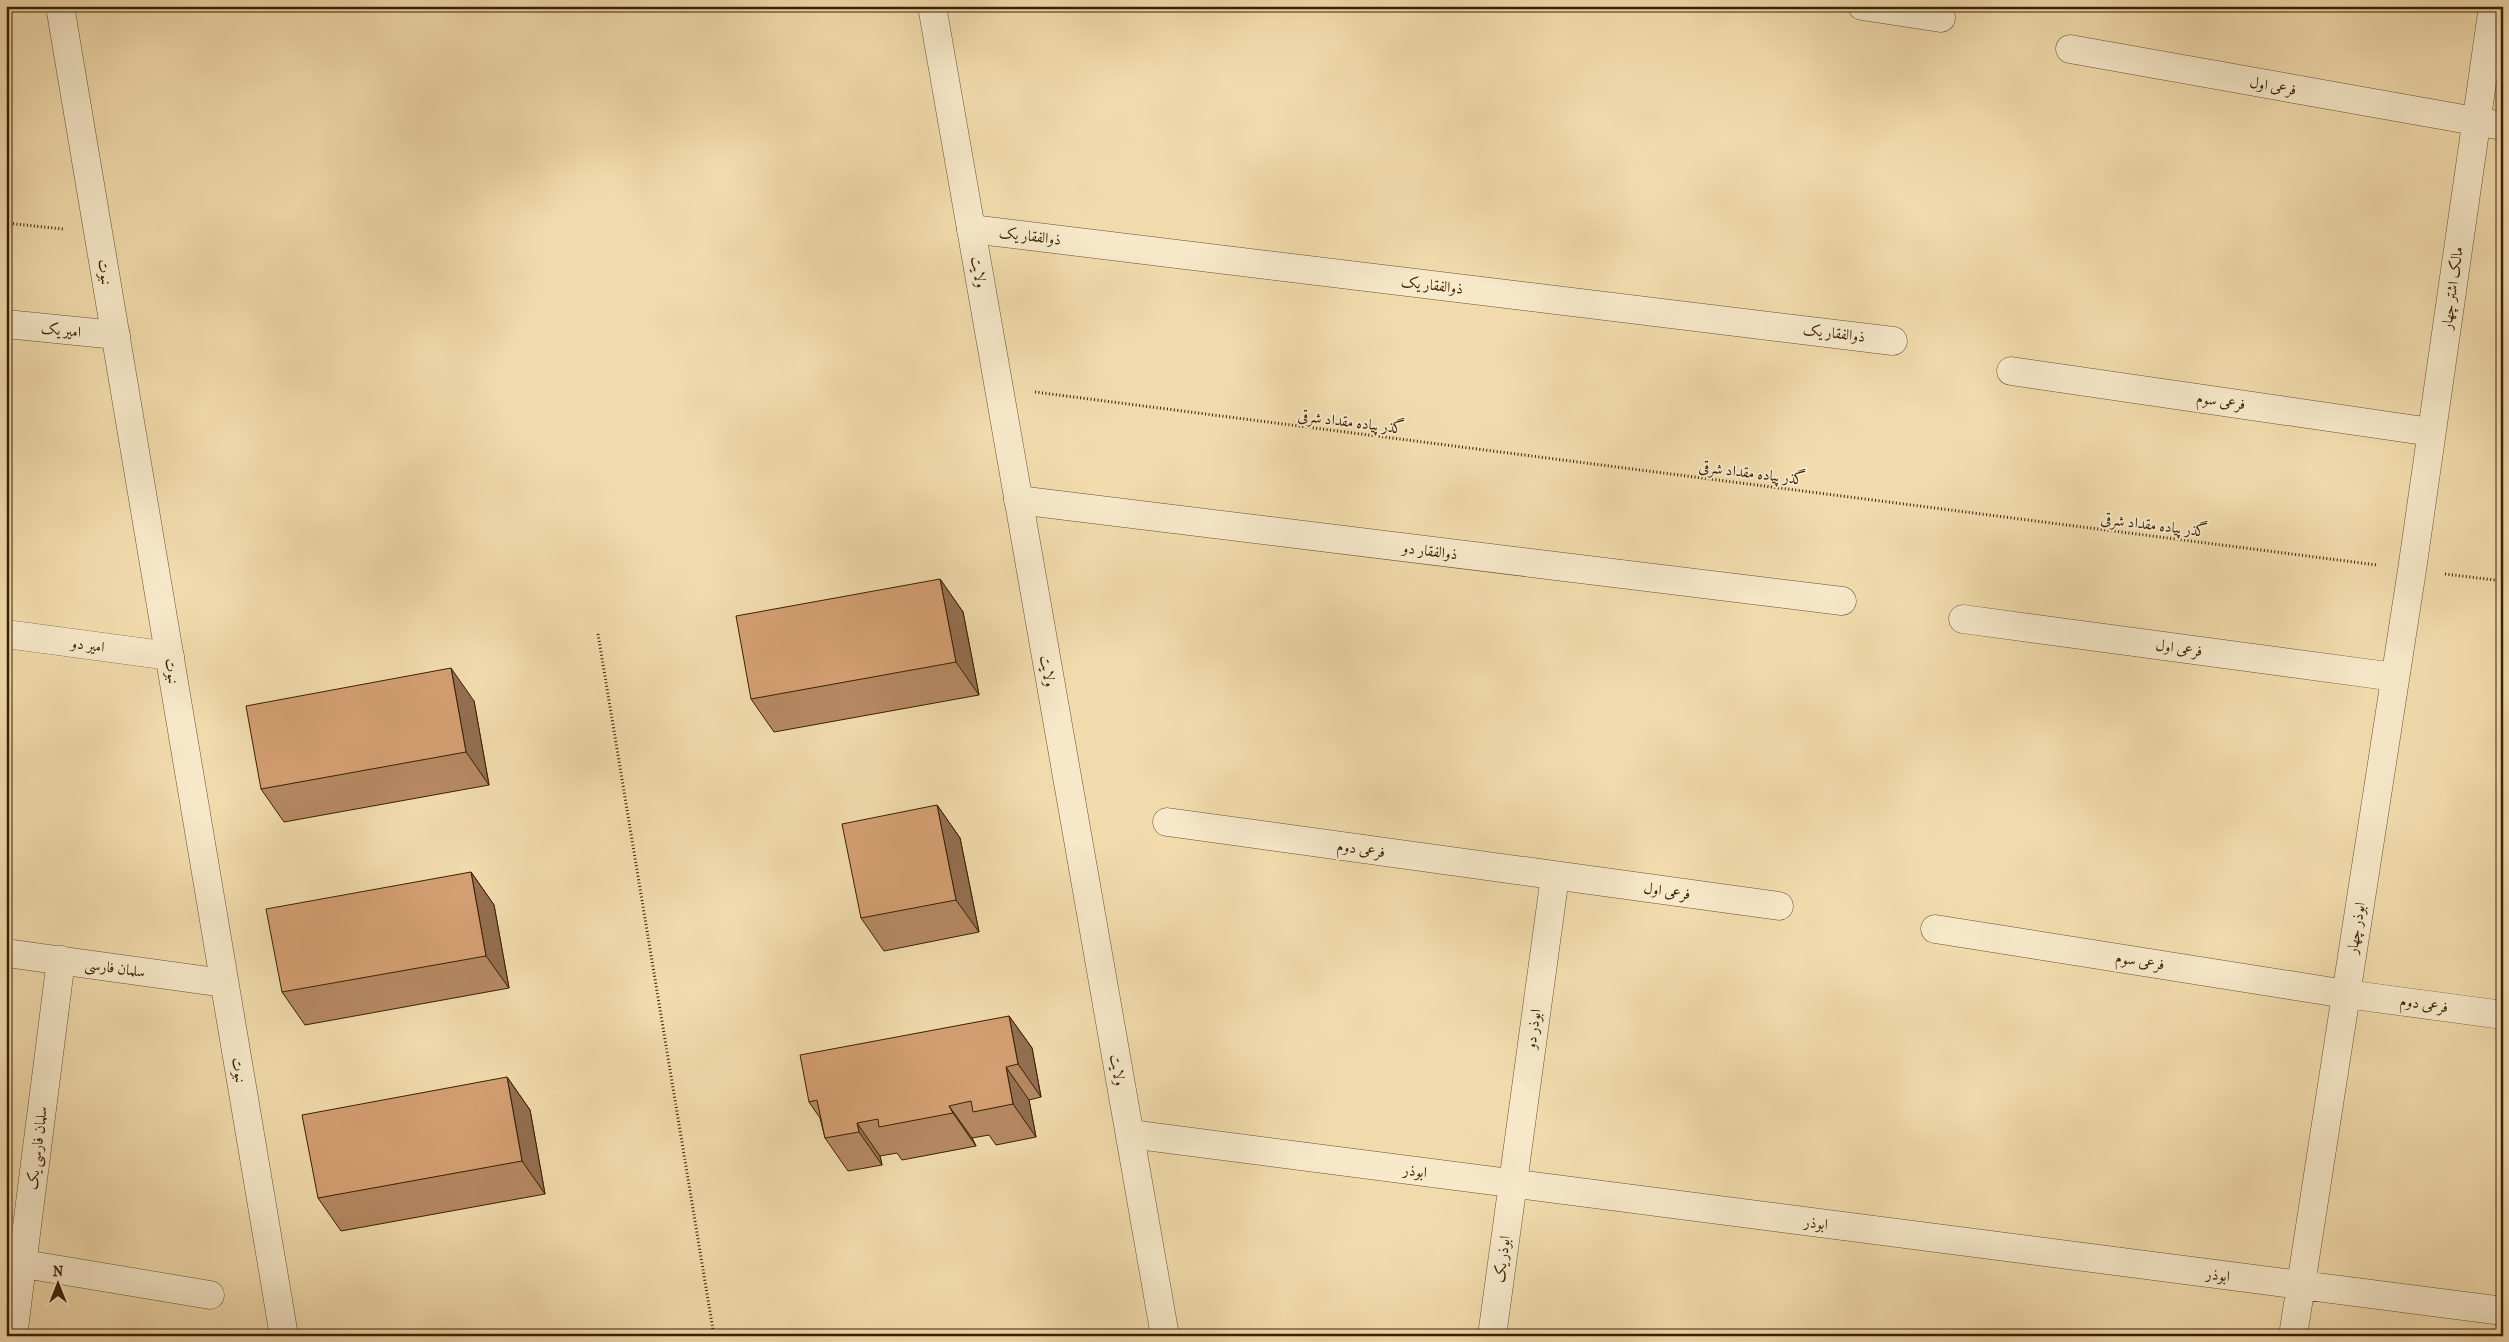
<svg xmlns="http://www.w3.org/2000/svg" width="2509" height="1342" font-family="'IM FELL French Canon',Amiri,serif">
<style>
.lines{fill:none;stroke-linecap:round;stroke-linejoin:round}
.minor-casing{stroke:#674f2f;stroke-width:29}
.tertiary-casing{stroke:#674f2f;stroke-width:29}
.path{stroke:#392005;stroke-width:3;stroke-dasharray:1 2.5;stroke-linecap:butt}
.minor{stroke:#f6e8c9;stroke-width:28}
.tertiary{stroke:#f6e8c9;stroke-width:28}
.wall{fill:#b68963;stroke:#392005}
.shaded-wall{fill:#946f50;stroke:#392005}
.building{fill:#d49f73;stroke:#392005}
.labels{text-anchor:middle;stroke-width:4;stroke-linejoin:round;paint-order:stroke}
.street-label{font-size:15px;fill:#392005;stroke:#f6e8c9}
</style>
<rect width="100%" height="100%" fill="#f1dbac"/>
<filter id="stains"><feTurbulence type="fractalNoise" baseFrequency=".004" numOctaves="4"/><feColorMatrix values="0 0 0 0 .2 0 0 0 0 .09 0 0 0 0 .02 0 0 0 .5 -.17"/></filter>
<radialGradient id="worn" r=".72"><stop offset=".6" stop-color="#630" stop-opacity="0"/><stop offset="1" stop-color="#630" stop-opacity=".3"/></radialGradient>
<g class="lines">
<defs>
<path id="minor" d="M 1862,6 L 1941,18
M 2070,49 L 2503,126
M 971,229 L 1893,341
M 6,324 L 116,335
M 2011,371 L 2431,432
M 1018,500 L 1842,601
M 1963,619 L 2395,677
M 6,634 L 170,656
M 1167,822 L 1779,906
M 1935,929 L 2346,994 L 2503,1015
M 6,953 L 224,983
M 1130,1134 L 2503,1311
M 6,1261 L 210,1295
M 13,1336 L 61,960
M 1492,1336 L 1555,876
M 2293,1336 L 2412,570 L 2493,6"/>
<path id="tertiary" d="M 60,6 L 284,1336
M 932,6 L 1165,1336"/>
</defs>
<use href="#minor" class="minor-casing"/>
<use href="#tertiary" class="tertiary-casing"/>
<path class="path" d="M 6,223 L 63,229
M 1035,392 L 2377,565
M 2445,574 L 2503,581
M 598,634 L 714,1336"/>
<use href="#minor" class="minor"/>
<use href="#tertiary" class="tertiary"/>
</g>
<path class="wall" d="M 940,579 L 963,612 L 979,695 L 774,732 L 751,699 Z
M 474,701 L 489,785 L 284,822 L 261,789 Z
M 937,805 L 960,838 L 979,932 L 884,951 L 861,918 Z
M 471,872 L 494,905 L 509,988 L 305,1025 L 282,992 Z
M 1009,1016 L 1032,1048 L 1041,1097 L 1029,1100 L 1036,1137 L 996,1145 L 989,1135 L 972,1138 L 976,1146 L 902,1160 L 897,1153 L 880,1156 L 882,1165 L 848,1171 L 825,1138 L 820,1118 L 809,1102 Z
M 507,1077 L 530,1110 L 545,1194 L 341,1231 L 318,1198 Z"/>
<path class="shaded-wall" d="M 940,579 L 963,612 L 979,695 L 956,662 Z
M 451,668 L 474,701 L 489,785 L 466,752 Z
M 937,805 L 960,838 L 979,932 L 956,900 Z
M 471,872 L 494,905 L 509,988 L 486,956 Z
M 1009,1016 L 1032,1048 L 1041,1097 L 1018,1064 Z
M 1006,1067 L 1029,1100 L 1036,1137 L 1013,1104 Z
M 507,1077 L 530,1110 L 545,1194 L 522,1161 Z
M 949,1106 L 972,1138 L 976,1146 L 953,1113 Z
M 857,1123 L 880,1156 L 882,1165 L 859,1132 Z"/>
<path class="building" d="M 940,579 L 956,662 L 751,699 L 736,616 Z
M 451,668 L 466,752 L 261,789 L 246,706 Z
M 937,805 L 956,900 L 861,918 L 842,824 Z
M 471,872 L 486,956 L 282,992 L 266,909 Z
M 1009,1016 L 1018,1064 L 1006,1067 L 1013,1104 L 973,1112 L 971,1101 L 949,1106 L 953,1113 L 879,1127 L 878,1119 L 857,1123 L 859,1132 L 825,1138 L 817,1100 L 809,1102 L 800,1055 Z
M 507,1077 L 522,1161 L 318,1198 L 302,1115 Z"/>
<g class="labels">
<g class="street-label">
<text transform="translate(2273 86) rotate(10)" y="5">فرعی اول</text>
<text transform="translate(1030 236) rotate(7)" y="5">ذوالفقار یک</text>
<text transform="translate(105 272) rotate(81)" y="5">نبوت</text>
<text transform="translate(979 272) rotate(80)" y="5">ولایت</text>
<text transform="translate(1432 285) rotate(7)" y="5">ذوالفقار یک</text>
<text transform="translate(2452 288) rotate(-82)" y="5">مالک اشتر چهار</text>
<text transform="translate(61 330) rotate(6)" y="5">امیر یک</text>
<text transform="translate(1834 333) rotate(7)" y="5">ذوالفقار یک</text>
<text transform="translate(2221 401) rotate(8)" y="5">فرعی سوم</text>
<text transform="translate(1351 422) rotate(7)" y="5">گذر پیاده مقداد شرقی</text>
<text transform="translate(1752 473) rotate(7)" y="5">گذر پیاده مقداد شرقی</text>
<text transform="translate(2154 525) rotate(7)" y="5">گذر پیاده مقداد شرقی</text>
<text transform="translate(1430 551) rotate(7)" y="5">ذوالفقار دو</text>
<text transform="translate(88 645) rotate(8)" y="5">امیر دو</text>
<text transform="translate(2179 648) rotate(8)" y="5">فرعی اول</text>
<text transform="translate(172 671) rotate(81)" y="5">نبوت</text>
<text transform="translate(1048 671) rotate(80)" y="5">ولایت</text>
<text transform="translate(1361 849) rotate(8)" y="5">فرعی دوم</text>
<text transform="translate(1667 891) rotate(8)" y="5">فرعی اول</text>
<text transform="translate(2356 928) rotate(-81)" y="5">ابوذر چهار</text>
<text transform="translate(2140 961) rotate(9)" y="5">فرعی سوم</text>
<text transform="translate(115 968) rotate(8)" y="5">سلمان فارسی</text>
<text transform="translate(2424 1004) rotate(8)" y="5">فرعی دوم</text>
<text transform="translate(1533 1029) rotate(-82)" y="5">ابوذر دو</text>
<text transform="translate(239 1070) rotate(80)" y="5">نبوت</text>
<text transform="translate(1118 1070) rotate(80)" y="5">ولایت</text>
<text transform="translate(37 1148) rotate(-83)" y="5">سلمان فارسی یک</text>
<text transform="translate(1415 1171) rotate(7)" y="5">ابوذر</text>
<text transform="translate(1816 1223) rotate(7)" y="5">ابوذر</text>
<text transform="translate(1502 1259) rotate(-83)" y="5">ابوذر یک</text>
<text transform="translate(2218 1275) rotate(7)" y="5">ابوذر</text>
</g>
</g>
<rect width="2509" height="1342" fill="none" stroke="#f1dbac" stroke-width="25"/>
<rect x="8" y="8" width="2494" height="1327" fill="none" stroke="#392005" stroke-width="2.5"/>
<rect x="12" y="12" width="2484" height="1317" fill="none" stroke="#392005"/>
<g transform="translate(58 1284)" stroke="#f6e8c9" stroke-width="4" paint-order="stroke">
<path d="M0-4L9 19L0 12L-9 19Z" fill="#392005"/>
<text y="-8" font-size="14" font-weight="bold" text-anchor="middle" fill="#392005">N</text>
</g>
<rect width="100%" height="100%" filter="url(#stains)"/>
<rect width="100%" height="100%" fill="url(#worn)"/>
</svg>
